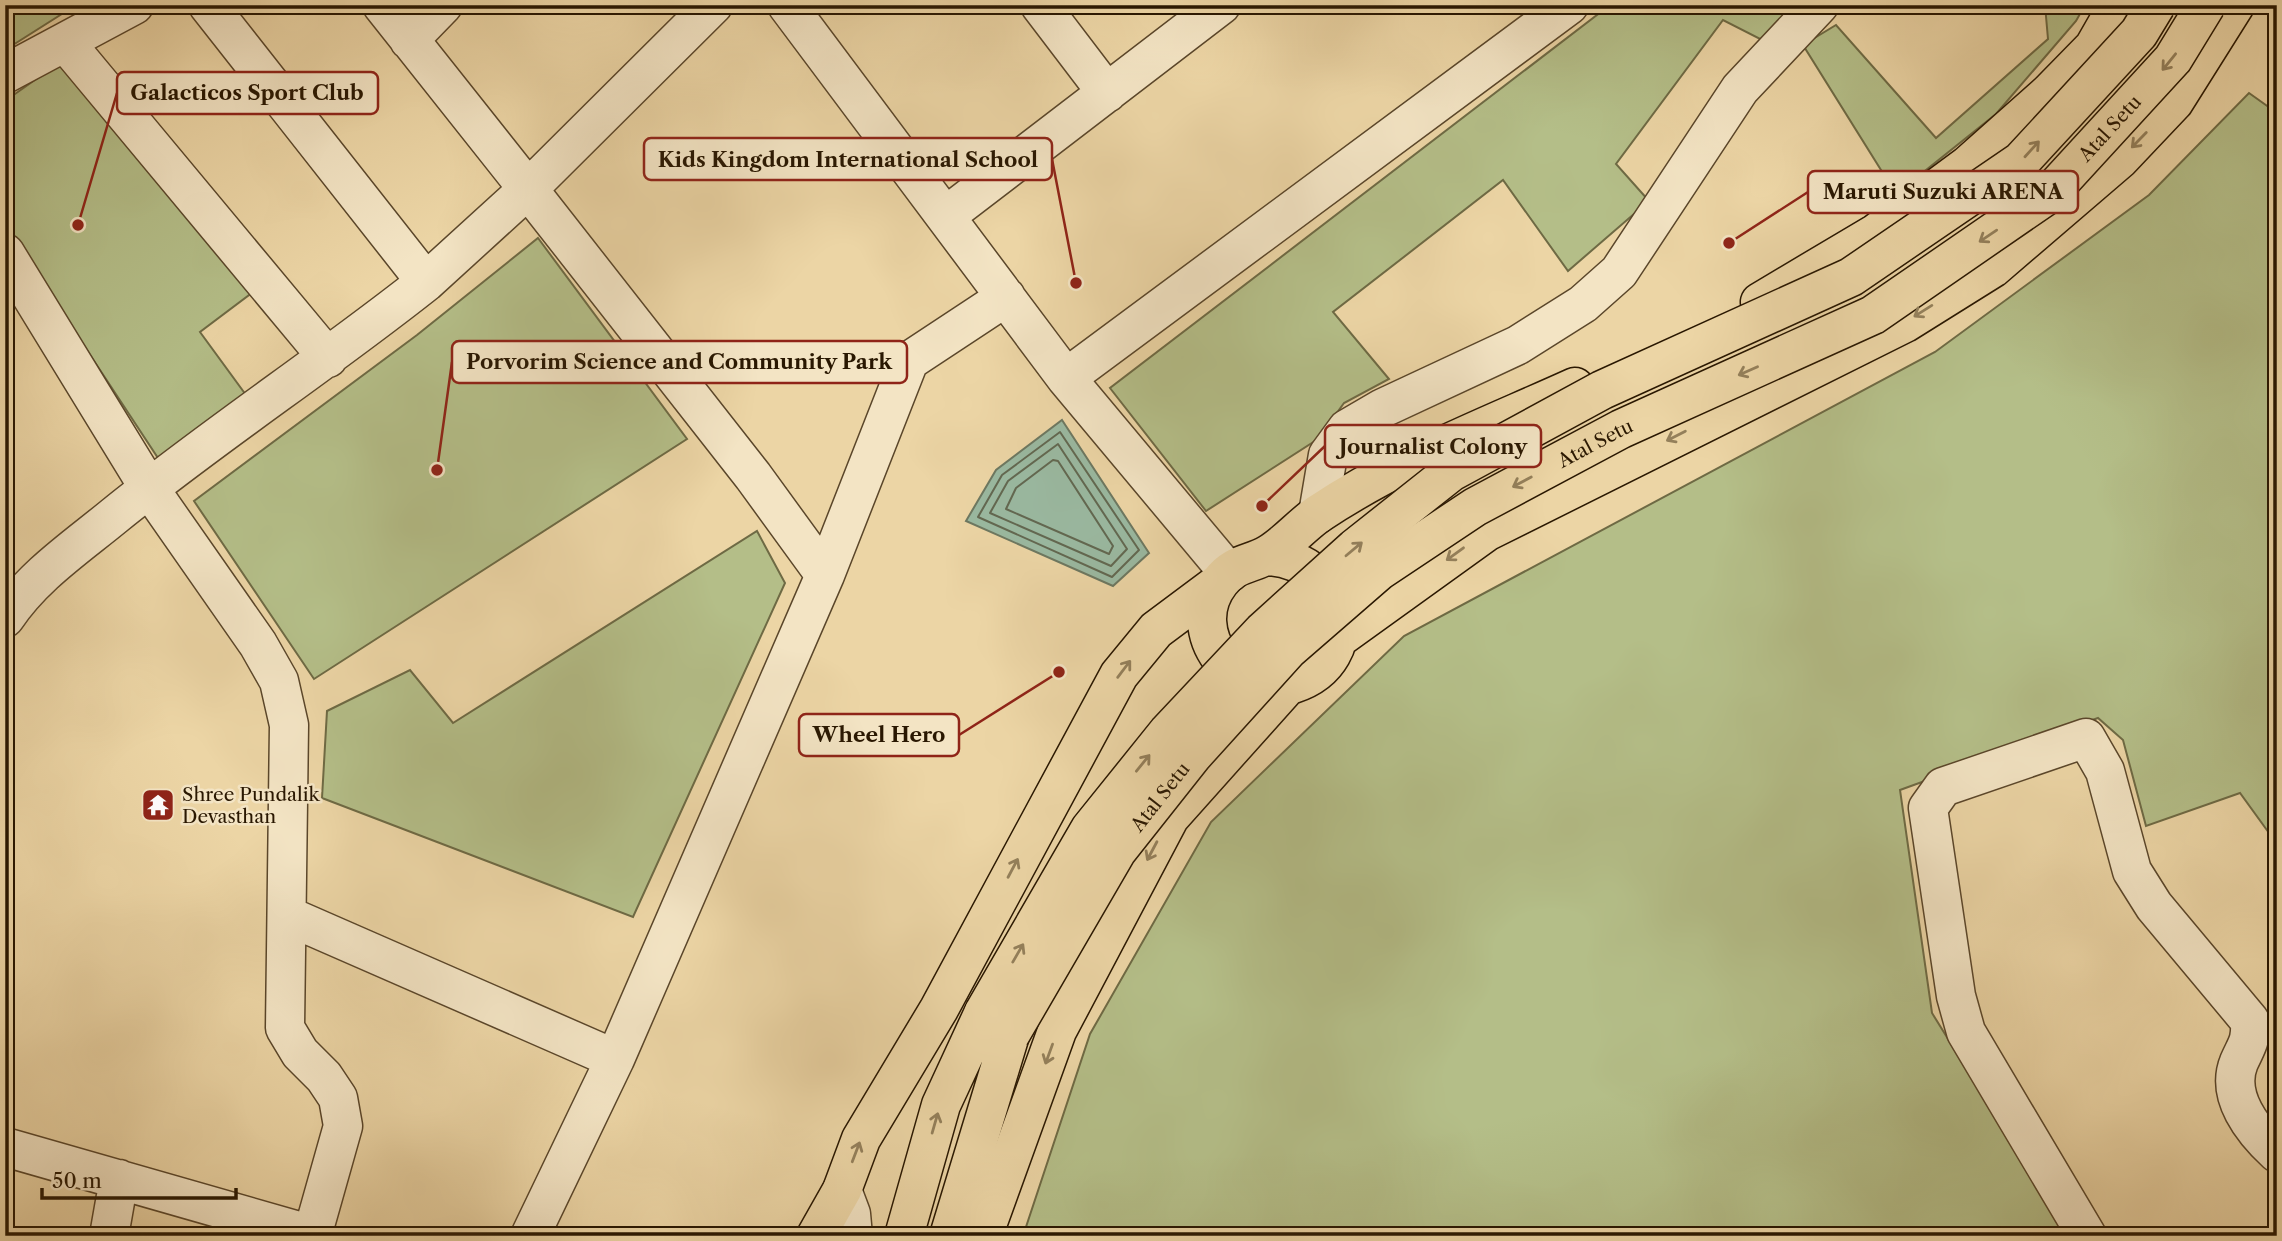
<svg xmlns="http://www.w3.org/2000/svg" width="2282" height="1241" font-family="'Libre Caslon Text',serif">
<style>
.green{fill:#b4be88;stroke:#6e6a44;stroke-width:2}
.water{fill:#9ab9a1;stroke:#6d7861;stroke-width:2}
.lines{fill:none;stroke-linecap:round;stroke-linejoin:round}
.shore{stroke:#626851;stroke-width:2}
.minor-casing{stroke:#5a462a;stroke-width:41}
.major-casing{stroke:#291701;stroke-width:41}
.highway-casing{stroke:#291701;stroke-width:41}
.minor{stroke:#f3e4c4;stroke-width:38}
.major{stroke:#ecd5a5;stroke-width:38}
.highway{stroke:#ecd5a5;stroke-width:38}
.highway-bridge-casing{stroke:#291701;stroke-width:41;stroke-linecap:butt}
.highway-bridge{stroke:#ecd5a5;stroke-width:38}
.oneway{stroke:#94805b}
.labels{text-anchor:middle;stroke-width:5;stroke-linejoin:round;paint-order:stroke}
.street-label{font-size:19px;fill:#291701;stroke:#f3e4c4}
.poi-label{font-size:19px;fill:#291701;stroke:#f3e4c4;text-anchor:start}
.leader{fill:none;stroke:#8f2418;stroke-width:2.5}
.callout-dot{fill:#8f2418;stroke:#f3e4c4;stroke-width:2.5}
.callout{fill:#f3e4c4;stroke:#8f2418;stroke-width:2.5}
.callout-label{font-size:21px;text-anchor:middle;font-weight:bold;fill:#291701}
</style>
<rect width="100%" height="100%" fill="#ecd5a5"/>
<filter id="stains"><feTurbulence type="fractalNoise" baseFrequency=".00286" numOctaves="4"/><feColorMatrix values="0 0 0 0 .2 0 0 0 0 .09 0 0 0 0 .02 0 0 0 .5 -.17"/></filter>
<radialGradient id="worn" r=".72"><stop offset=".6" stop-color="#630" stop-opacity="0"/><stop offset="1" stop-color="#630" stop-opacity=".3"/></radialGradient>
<path class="green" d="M 5,5 L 76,5 L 5,50 Z
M 1610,5 L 1796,5 L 1766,42 L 1723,20 L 1616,164 L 1649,201 L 1568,271 L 1503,180 L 1333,312 L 1389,379 L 1344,403 L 1318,439 L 1206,511 L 1110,388 Z
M 2045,5 L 2085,5 L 2076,21 L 1996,114 L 1896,194 L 1803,45 L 1836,25 L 1936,138 L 2048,39 Z
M 59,63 L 253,292 L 200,332 L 246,395 L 158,458 L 5,226 L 5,101 Z
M 2249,93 L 2277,113 L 2277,844 L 2240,793 L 2146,826 L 2123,740 L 2098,718 L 1900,790 L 1932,1013 L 2070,1236 L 1023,1236 L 1090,1034 L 1211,822 L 1404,636 L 1935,352 L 2149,195 Z
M 538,238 L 687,439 L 314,679 L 194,501 L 417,335 Z
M 757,531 L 785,583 L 633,917 L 322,798 L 327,711 L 410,670 L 453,723 Z"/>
<path class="water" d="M 1062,420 L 1149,553 L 1113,586 L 966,521 L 996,470 Z"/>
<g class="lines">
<path class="shore" d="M 1060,432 L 1139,550 L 1112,577 L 978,517 L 1002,475 Z
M 1058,444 L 1127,549 L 1111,566 L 990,513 L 1008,481 Z
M 1053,460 L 1058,461 L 1113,546 L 1109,554 L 1006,509 L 1016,488 Z"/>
<defs>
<path id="minor" d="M 208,5 L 426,282 L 528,189 L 382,5
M 713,5 L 528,189 L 753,476 L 825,575
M 787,5 L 1066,378 L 1229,573
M 1040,5 L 1107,93
M 409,40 L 443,5
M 65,42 L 328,358
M 5,74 L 134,5
M 947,215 L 1221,5
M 5,253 L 149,488 L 258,644 L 279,681 L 289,725 L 285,1028 L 300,1053 L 324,1077 L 338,1098 L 343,1126 L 312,1236
M 1066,378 L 1569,5
M 1318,514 L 1328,455 L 1347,429 L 1383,408 L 1518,345 L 1583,304 L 1619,272 L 1740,89 L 1819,5
M 5,618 C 33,576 75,548 114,516 C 215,434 324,363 426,282
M 288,916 L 615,1059 L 530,1236
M 615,1059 L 825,575 L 909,361 L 1006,297
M 5,1147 L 316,1236
M 842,1190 L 851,1214 L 853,1236
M 109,1236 L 119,1179
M 2087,1236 L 1966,1032 L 1956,996 L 1928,808 L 1943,787 L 2086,738 L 2105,771 L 2132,871 L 2154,906 L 2250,1021 C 2251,1042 2247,1044 2239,1062 C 2225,1096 2253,1131 2277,1153"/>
<path id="major" d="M 1760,302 L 1876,233 L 1968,165 L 2049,93 L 2094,47 L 2118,5
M 1267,556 C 1347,560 1367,660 1293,684 C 1237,702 1181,632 1220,582 C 1235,562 1251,565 1269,554 C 1287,543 1301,526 1318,514 C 1397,461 1489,426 1575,387
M 1336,640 L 1486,532 L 1905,323 L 1993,268 L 2120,159 L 2174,102 L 2235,5
M 816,1236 L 842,1190 L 861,1139 L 939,1009 L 1119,675 L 1156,630 L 1219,583
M 983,1236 L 1057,1031 L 1170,817 L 1288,685"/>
<path id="highway" d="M 904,1236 L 941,1105 L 984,1012
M 949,1236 L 1010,1035"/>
</defs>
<use href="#minor" class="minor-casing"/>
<use href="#major" class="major-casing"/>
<use href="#highway" class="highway-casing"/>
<use href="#minor" class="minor"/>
<use href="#major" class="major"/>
<use href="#highway" class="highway"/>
<defs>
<g id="highway-bridge">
<path d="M 984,1012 L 1090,829 L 1168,732 L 1263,631 L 1355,548 L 1451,472 L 1602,390 L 1851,277 L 2021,161 L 2139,33 L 2156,5"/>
<path id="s1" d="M 1010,1035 L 1117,851 L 1193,755 L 1288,650 L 1379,571 L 1475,507 L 1621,429 L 1873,315 L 2050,193 L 2173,59 L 2206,5"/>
</g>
</defs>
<use href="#highway-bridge" class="highway-bridge-casing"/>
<use href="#highway-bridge" class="highway-bridge"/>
</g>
<defs><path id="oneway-shaft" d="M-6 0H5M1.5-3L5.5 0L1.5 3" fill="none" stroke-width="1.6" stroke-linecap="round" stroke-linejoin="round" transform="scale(1.75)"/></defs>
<g class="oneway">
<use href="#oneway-shaft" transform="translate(2169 62) rotate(129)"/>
<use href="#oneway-shaft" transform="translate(2139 140) rotate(134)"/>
<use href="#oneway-shaft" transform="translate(2032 149) rotate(-48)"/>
<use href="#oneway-shaft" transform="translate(1988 236) rotate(146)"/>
<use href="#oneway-shaft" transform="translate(1923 311) rotate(148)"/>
<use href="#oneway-shaft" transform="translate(1748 371) rotate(156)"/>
<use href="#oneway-shaft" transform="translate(1676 436) rotate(153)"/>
<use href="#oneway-shaft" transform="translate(1522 482) rotate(152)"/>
<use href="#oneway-shaft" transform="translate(1354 549) rotate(-40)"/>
<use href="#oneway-shaft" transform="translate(1455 554) rotate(144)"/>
<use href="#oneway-shaft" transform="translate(1124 669) rotate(-53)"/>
<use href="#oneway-shaft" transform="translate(1143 763) rotate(-51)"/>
<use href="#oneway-shaft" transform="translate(1152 851) rotate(118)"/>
<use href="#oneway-shaft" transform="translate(1013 868) rotate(-62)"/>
<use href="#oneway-shaft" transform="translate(1018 953) rotate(-60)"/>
<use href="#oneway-shaft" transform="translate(1049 1054) rotate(110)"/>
<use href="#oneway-shaft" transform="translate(935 1123) rotate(-74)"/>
<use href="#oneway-shaft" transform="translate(856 1152) rotate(-69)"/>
</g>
<defs>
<symbol id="temple-square" viewBox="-11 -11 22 22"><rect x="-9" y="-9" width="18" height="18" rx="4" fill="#8f2418" stroke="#f3e4c4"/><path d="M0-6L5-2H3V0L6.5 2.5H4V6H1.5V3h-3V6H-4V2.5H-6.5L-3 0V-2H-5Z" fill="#fff"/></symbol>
</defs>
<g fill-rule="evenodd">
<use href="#temple-square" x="139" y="786" width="38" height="38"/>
</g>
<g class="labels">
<g class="street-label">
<text dy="7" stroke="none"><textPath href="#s1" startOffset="1458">Atal Setu</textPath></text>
<text dy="7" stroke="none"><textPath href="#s1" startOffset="849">Atal Setu</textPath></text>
<text dy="7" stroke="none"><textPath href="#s1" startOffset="282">Atal Setu</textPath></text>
</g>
<g class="poi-label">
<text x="182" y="801">Shree Pundalik<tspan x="182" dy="22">Devasthan</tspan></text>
</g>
</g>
<path class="leader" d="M78 225L117 93M1076 283L1052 159M1729 243L1808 192M437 470L452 362M1262 506L1325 446M1059 672L959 735"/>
<g class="callout-dot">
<circle cx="78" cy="225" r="7"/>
<circle cx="1076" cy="283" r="7"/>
<circle cx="1729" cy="243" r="7"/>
<circle cx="437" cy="470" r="7"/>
<circle cx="1262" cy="506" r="7"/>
<circle cx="1059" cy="672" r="7"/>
</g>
<g class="callout">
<rect x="117" y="72" width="261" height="42" rx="7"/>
<rect x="644" y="138" width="408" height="42" rx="7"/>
<rect x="1808" y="171" width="270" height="42" rx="7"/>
<rect x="452" y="341" width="455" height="42" rx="7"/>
<rect x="1325" y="425" width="216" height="42" rx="7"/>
<rect x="799" y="714" width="160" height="42" rx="7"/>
</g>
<g class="callout-label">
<text x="247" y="100">Galacticos Sport Club</text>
<text x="848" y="167">Kids Kingdom International School</text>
<text x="1943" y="199">Maruti Suzuki ARENA</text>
<text x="679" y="369">Porvorim Science and Community Park</text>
<text x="1433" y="454">Journalist Colony</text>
<text x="879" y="742">Wheel Hero</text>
</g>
<rect width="2282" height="1241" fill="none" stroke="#ecd5a5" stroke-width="28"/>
<rect x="7" y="7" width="2268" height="1227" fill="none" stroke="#291701" stroke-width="3.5"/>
<rect x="14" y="14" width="2254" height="1213" fill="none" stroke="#291701" stroke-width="2"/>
<path d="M42 1188v10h194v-10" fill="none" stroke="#291701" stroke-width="3.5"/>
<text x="52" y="1188" font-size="21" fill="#291701" stroke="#f3e4c4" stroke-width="5" paint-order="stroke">50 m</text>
<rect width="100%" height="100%" filter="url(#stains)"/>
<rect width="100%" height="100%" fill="url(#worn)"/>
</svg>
